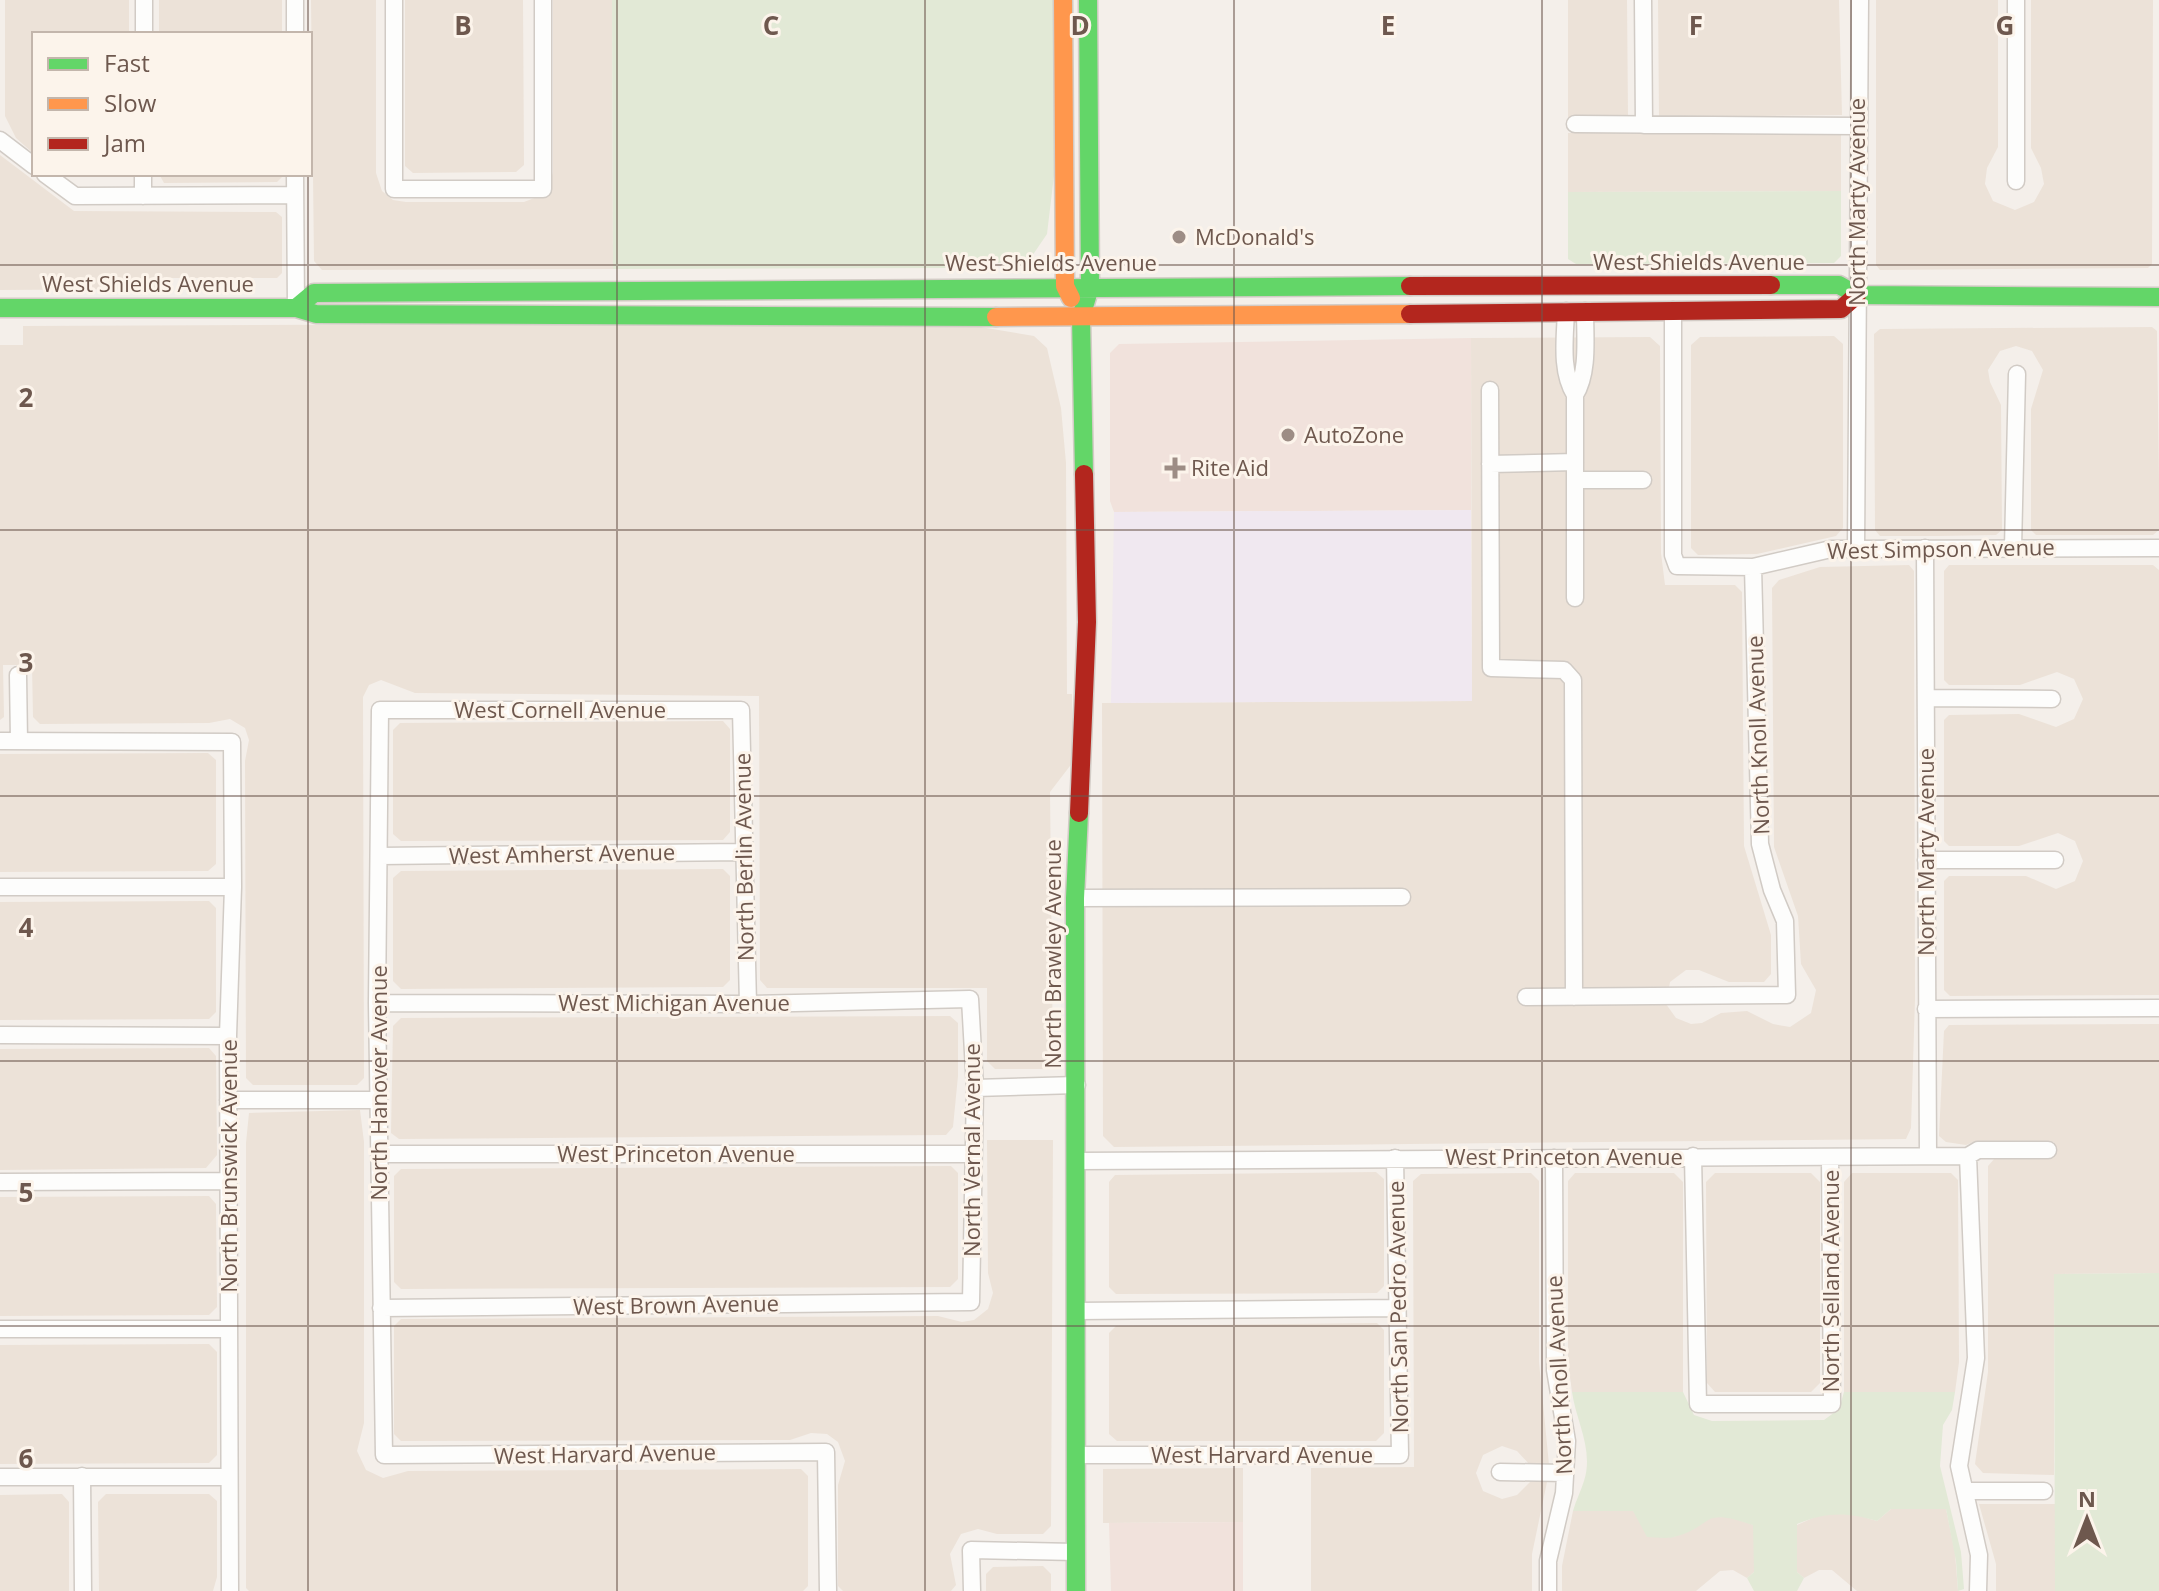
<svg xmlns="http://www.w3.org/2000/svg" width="2159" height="1591" font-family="'Open Sans',sans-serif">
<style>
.residential{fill:#ece2d8}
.commercial{fill:#f1e2dc}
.education{fill:#f0e8f0}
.green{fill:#e2e9d6}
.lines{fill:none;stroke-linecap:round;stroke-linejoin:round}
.street-casing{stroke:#d1cbc5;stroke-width:19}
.fast-casing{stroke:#d3ccc6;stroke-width:21}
.slow-casing{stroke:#d3ccc6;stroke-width:21}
.jam-casing{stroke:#d3ccc6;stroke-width:21}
.street{stroke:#fdfdfc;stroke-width:16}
.fast{stroke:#63d668;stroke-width:18}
.slow{stroke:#ff974d;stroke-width:18}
.jam{stroke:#b3261e;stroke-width:18}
.grid{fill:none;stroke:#6e584e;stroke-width:2;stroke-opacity:0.55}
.poi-dot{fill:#9d8d85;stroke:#fcf4eb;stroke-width:3}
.labels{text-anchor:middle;stroke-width:6;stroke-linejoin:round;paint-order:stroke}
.street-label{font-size:22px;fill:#6e584e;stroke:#fcf4eb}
.poi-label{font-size:22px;fill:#6e584e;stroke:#fcf4eb;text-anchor:start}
.grid-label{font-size:26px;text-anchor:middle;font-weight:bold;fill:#6e584e;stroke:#fcf4eb;stroke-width:6;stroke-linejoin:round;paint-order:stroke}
</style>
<rect width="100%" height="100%" fill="#f4efea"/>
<path class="residential" d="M 5,0 L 129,0 L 129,34 L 34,34 L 34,154 L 16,138 L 5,116 Z
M 159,0 L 282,0 L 282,34 L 159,34 Z
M 311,0 L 376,0 L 376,173 L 382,191 L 393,200 L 406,202 L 524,202 L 542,195 L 550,185 L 553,172 L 553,0 L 612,0 L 613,269 L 322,270 L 314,261 Z
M 405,0 L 523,0 L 524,165 L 516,172 L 413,173 L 405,166 Z
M 1568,0 L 1627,0 L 1628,117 L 1568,117 Z
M 1658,0 L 1839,0 L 1842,115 L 1659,117 Z
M 1876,0 L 1998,0 L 1998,147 L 1987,168 L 1985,184 L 1993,201 L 2015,210 L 2034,202 L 2044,184 L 2041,168 L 2031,148 L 2031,0 L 2153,0 L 2152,264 L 2148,268 L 1880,270 L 1876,265 Z
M 1841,131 L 1841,191 L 1568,192 L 1568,133 Z
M 0,155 L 74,211 L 276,212 L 282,217 L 282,273 L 277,278 L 171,278 L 171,285 L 155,289 L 0,290 Z
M 159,174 L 282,174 L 282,177 L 277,182 L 164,183 Z
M 950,322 L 1034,336 L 1047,348 L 1061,408 L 1066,463 L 1067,694 L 1072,694 L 1073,762 L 1050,792 L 1053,1062 L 1046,1069 L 995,1069 L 987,1061 L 987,988 L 767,988 L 760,980 L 759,696 L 415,693 L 381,680 L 369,685 L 363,697 L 364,1078 L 357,1085 L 253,1085 L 246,1078 L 245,761 L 249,740 L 245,728 L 230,719 L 209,723 L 40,724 L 33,717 L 32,665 L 3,665 L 4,717 L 0,720 L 0,345 L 23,345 L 23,326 Z
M 2152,327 L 2157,331 L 2159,482 L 2159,530 L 2153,535 L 2036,535 L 2031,530 L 2031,409 L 2043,370 L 2032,351 L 2016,346 L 2000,351 L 1988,370 L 1990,382 L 2001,405 L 2002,530 L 1996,535 L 1938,536 L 1880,536 L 1875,530 L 1874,334 L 1880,329 Z
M 1834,336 L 1843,344 L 1843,528 L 1836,536 L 1757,554 L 1698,555 L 1691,548 L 1691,345 L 1700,337 Z
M 1650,337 L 1660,346 L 1661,553 L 1665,585 L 1735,585 L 1742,592 L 1744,846 L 1771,935 L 1771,974 L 1764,982 L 1729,982 L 1699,970 L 1686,970 L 1670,982 L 1666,1004 L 1676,1018 L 1691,1024 L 1702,1023 L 1721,1013 L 1747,1011 L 1773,1024 L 1790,1027 L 1811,1013 L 1816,990 L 1801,964 L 1798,916 L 1774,847 L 1772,588 L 1779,580 L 1820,567 L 1909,565 L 1914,571 L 1915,999 L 1911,1128 L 1906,1139 L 1114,1147 L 1103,1136 L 1102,703 L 1472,701 L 1471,338 Z
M 1949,565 L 2153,565 L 2159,570 L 2159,995 L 1950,996 L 1944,990 L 1944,881 L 1949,876 L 2026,876 L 2056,889 L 2075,881 L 2083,861 L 2075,841 L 2058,833 L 2019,846 L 1949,846 L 1944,841 L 1944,720 L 1949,715 L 2019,714 L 2056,727 L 2074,719 L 2083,699 L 2074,679 L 2057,672 L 2020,685 L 1949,685 L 1944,680 L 1944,571 Z
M 723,721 L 730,729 L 730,832 L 723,840 L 401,841 L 393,834 L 393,730 L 400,723 Z
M 208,753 L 216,760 L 216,864 L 208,871 L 0,872 L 0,754 Z
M 723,869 L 730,876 L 730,980 L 723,987 L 401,989 L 393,981 L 393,878 L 401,871 Z
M 209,901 L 216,908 L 216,1012 L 209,1019 L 0,1020 L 0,902 Z
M 950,1016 L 958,1023 L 958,1076 L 953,1127 L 946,1135 L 399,1139 L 391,1133 L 393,1026 L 401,1018 Z
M 2159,1024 L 2159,1273 L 2054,1274 L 2054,1475 L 1983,1473 L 1975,1464 L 1988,1372 L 1988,1166 L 1995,1158 L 2053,1158 L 2054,1142 L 1973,1142 L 1966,1145 L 1946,1142 L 1939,1136 L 1944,1031 L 1949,1025 Z
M 209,1048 L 216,1056 L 217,1155 L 206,1168 L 0,1170 L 0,1049 Z
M 360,1110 L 364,1142 L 364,1423 L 357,1451 L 366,1470 L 383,1478 L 408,1471 L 801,1469 L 808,1476 L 808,1586 L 803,1591 L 249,1591 L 246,1588 L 246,1143 L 249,1113 Z
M 987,1140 L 1053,1140 L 1051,1526 L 1043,1534 L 997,1534 L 978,1529 L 961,1534 L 950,1554 L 956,1585 L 951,1591 L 843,1591 L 838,1586 L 838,1485 L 845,1461 L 838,1442 L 827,1434 L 811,1433 L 790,1440 L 401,1441 L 394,1434 L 394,1326 L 401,1319 L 938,1316 L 962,1322 L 974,1320 L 988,1309 L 993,1293 L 988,1273 Z
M 951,1166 L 958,1173 L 958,1279 L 950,1287 L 401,1289 L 394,1282 L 394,1176 L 401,1169 Z
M 1376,1172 L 1384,1179 L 1384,1286 L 1377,1293 L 1116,1294 L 1109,1287 L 1109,1182 L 1115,1175 Z
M 1531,1173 L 1539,1181 L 1539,1362 L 1549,1465 L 1530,1465 L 1517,1451 L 1502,1446 L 1483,1455 L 1476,1473 L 1483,1491 L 1502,1499 L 1517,1495 L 1530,1482 L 1547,1482 L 1532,1554 L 1532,1591 L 1311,1591 L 1311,1468 L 1414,1467 L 1413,1181 L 1421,1174 Z
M 1575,1173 L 1674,1173 L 1683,1182 L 1683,1392 L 1572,1392 L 1568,1362 L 1568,1181 Z
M 1715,1173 L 1811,1173 L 1820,1182 L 1820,1383 L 1811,1392 L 1715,1392 L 1707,1383 L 1706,1182 Z
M 1852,1173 L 1951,1173 L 1958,1180 L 1959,1362 L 1955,1392 L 1844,1392 L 1844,1182 Z
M 209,1196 L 216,1204 L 217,1307 L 209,1315 L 0,1316 L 0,1197 Z
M 1377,1323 L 1384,1330 L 1384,1433 L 1376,1441 L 1117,1441 L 1109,1434 L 1109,1333 L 1116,1326 Z
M 209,1344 L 217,1352 L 217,1455 L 209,1463 L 0,1464 L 0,1345 Z
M 1243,1468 L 1243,1522 L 1103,1523 L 1103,1469 Z
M 62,1494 L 69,1502 L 69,1591 L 0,1591 L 0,1495 Z
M 106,1494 L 209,1494 L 217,1501 L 217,1577 L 213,1591 L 99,1591 L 98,1502 Z
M 1979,1504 L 2055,1504 L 2055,1591 L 1996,1591 L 1996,1564 Z
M 1891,1509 L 1946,1509 L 1955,1553 L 1958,1591 L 1857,1591 L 1832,1570 L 1819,1570 L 1804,1578 L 1797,1572 L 1797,1525 L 1824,1513 L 1850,1513 L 1877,1521 Z
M 1573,1511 L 1633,1511 L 1674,1537 L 1712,1516 L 1727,1516 L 1754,1525 L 1754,1572 L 1747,1578 L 1733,1570 L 1720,1571 L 1696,1591 L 1562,1591 L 1562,1566 Z
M 1043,1566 L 1051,1574 L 1051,1591 L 986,1591 L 986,1574 L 993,1567 Z"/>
<path class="commercial" d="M 1471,338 L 1471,510 L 1114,512 L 1110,501 L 1110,353 L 1119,344 Z
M 1243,1522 L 1243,1591 L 1111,1591 L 1109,1523 Z"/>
<path class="education" d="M 1471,510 L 1472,701 L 1111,703 L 1114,512 Z"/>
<path class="green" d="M 612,0 L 1055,0 L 1055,167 L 1047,234 L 1030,259 L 954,268 L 613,269 Z
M 1841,191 L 1841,256 L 1834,263 L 1576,264 L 1568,259 L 1568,192 Z
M 2159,1273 L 2159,1591 L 2055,1591 L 2054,1274 Z
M 1572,1392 L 1683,1392 L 1694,1415 L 1712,1421 L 1824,1420 L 1839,1409 L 1844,1392 L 1955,1392 L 1952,1410 L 1943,1425 L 1940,1466 L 1961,1552 L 1964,1589 L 1958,1591 L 1956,1561 L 1946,1509 L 1891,1509 L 1877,1521 C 1846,1512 1827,1512 1797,1524 L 1797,1572 L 1804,1578 L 1797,1591 L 1754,1591 L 1747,1578 L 1754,1572 L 1753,1525 C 1698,1506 1716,1526 1674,1537 C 1666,1539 1655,1537 1647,1537 L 1633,1511 L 1573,1511 C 1576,1500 1581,1491 1584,1481 C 1594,1450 1576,1421 1572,1392 Z"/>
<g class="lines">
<defs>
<path id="street" d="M 394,0 L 394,189 L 543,189 L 543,0
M 1643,0 L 1644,125
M 2016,0 L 2016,181
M 144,34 L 144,0
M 295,34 L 295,0
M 1575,124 L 1857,126
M 0,140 L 34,166
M 45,174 L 75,196 L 295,195
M 295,174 L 296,308
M 143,196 L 143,174
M 1673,310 L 1673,555 L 1677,566 L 1753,567 L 1831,549 L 2159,548
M 1566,311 C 1565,338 1560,371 1575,395 C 1589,373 1585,337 1585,311
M 1490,390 L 1491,668 L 1564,670 L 1573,680 L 1574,997
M 1575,395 L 1575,598
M 1490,464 L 1575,462
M 1575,480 L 1643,480
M 1925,548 L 1928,1156
M 2013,548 L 2017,374
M 1856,549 L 1860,0
M 18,675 L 19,741
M 1926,698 L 2052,699
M 0,741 L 232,742 L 233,887 L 228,1036 L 230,1591
M 380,856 L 744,852
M 1926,860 L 2055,860
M 0,887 L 233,887
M 1075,898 L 1402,897
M 1526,997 L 1787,995 L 1785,921 L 1772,890 L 1760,844 L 1753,567
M 377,1003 L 748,1004 L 970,999 L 975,1088 L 971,1302 L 381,1308
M 748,1004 L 741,710 L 380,710 L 377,1003 L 384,1455 L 826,1452 L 828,1591
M 1926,1009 L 2159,1008
M 0,1035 L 228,1036
M 975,1088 L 1077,1085
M 228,1100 L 379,1100
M 379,1154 L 973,1154
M 1693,1156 L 1698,1404 L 1832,1404 L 1830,1159
M 1968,1156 L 1976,1358 L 1959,1466 L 1979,1555 L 1978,1591
M 1078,1161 C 1375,1158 1672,1156 1968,1156 L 1978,1150 L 2048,1150
M 0,1182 L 228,1181
M 1077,1311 L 1397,1308
M 0,1329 L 229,1329
M 1076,1455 L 1400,1455 L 1395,1158
M 1500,1472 L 1565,1473
M 82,1476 L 83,1591
M 0,1477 L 229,1477
M 1967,1491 L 2044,1491
M 972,1591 L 971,1550 L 1075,1552
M 1548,1591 L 1548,1561 L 1564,1493 L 1567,1441 L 1555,1370 L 1554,1158"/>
<path id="fast" d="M 1771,285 L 1839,285 L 1857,295 L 2159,297
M 0,308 L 296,308 L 316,314 L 996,317
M 296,308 L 314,293 L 1410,286
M 1084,474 L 1081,317 L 1090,287 L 1088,0
M 1076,1591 L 1075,898 L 1079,813"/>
<path id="slow" d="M 1063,0 L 1065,286 L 1071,298
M 996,317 L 1410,314"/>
<path id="jam" d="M 1410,286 L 1771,285
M 1410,314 L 1841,309 L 1857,295
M 1079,813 L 1087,622 L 1084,474"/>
</defs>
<use href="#street" class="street-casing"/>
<use href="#fast" class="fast-casing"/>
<use href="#slow" class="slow-casing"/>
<use href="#jam" class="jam-casing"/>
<use href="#street" class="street"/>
<use href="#fast" class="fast"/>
<use href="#slow" class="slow"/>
<use href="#jam" class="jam"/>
</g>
<path class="grid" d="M 308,0 L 308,34M 617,0 L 617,1591M 925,0 L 925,1591M 1234,0 L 1234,1591M 1542,0 L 1542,1591M 1851,0 L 1851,1591M 308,174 L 308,1591M 0,265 L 2159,265M 0,530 L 2159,530M 0,796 L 2159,796M 0,1061 L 2159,1061M 0,1326 L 2159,1326"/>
<g class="poi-dot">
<circle cx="1179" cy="237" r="8"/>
<circle cx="1288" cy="435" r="8"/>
<path d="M1171 456h8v8h8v8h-8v8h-8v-8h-8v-8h8z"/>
</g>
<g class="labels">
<g class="street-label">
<text transform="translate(1857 202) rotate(-90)" y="8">North Marty Avenue</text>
<text x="1699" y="270">West Shields Avenue</text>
<text x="1051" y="271">West Shields Avenue</text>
<text x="148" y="292">West Shields Avenue</text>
<text transform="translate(1941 549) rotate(-1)" y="8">West Simpson Avenue</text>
<text x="560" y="718">West Cornell Avenue</text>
<text transform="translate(1758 735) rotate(-92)" y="8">North Knoll Avenue</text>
<text transform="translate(1926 852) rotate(-90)" y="8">North Marty Avenue</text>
<text transform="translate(562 854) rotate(-1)" y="8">West Amherst Avenue</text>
<text transform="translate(744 857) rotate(-91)" y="8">North Berlin Avenue</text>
<text transform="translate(1053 954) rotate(-90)" y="8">North Brawley Avenue</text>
<text x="674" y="1011">West Michigan Avenue</text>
<text transform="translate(379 1083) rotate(-90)" y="8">North Hanover Avenue</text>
<text transform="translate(972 1150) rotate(-90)" y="8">North Vernal Avenue</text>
<text x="676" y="1162">West Princeton Avenue</text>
<text x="1564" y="1165">West Princeton Avenue</text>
<text transform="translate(229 1166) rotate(-90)" y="8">North Brunswick Avenue</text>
<text transform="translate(1831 1281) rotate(-90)" y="8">North Selland Avenue</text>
<text transform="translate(676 1305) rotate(-1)" y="8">West Brown Avenue</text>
<text transform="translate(1398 1307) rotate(-91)" y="8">North San Pedro Avenue</text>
<text transform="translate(1559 1375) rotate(-93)" y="8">North Knoll Avenue</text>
<text transform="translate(605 1454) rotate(-1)" y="8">West Harvard Avenue</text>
<text x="1262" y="1463">West Harvard Avenue</text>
</g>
<g class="poi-label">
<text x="1195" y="245">McDonald's</text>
<text x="1304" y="443">AutoZone</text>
<text x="1191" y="476">Rite Aid</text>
</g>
</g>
<g class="grid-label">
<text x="463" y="35">B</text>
<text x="771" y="35">C</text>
<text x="1080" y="35">D</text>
<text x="1388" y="35">E</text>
<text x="1696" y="35">F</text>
<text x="2005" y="35">G</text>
<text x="26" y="407">2</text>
<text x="26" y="672">3</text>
<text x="26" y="937">4</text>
<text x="26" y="1202">5</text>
<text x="26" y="1468">6</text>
</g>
<rect x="32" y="32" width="280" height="144" fill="#fcf4eb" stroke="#c3b6ac" stroke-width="2"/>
<rect x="48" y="58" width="40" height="12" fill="#63d668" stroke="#c3b6ac" stroke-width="2"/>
<text x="104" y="72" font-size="24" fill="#6e584e">Fast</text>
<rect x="48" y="98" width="40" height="12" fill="#ff974d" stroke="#c3b6ac" stroke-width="2"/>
<text x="104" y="112" font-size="24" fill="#6e584e">Slow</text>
<rect x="48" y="138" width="40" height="12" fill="#b3261e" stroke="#c3b6ac" stroke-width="2"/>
<text x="104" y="152" font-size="24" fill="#6e584e">Jam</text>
<g transform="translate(2087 1519)" stroke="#fcf4eb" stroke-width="6" paint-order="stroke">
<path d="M0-6L14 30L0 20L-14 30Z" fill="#6e584e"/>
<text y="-12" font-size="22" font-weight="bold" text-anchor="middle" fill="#6e584e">N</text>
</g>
</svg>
